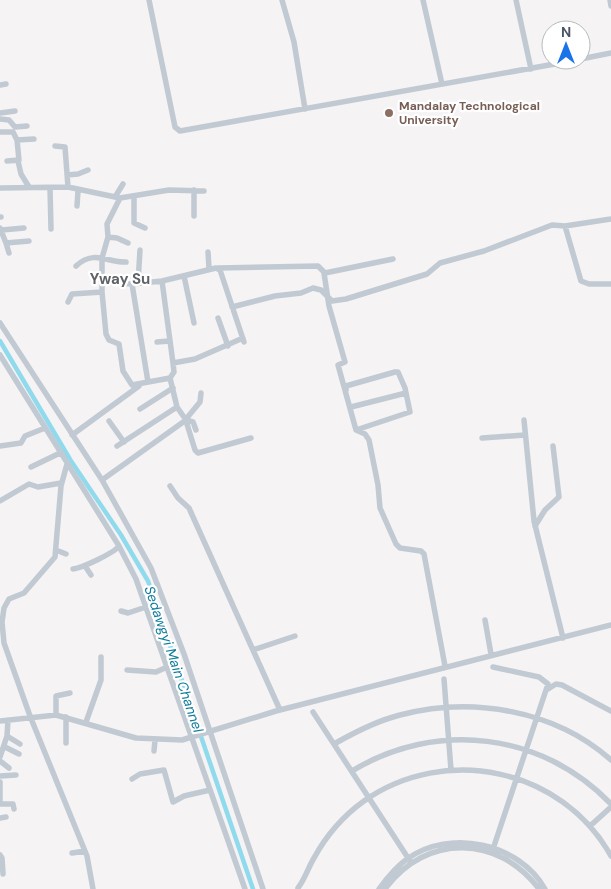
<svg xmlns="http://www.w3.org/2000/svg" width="611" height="889" font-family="'DM Sans',sans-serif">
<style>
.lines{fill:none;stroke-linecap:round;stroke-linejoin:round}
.canal{stroke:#90daee;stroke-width:4.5}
.minor{stroke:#c1cad2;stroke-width:5.5}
.education-dot{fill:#8d6e63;stroke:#fff;stroke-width:2}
.labels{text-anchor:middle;stroke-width:4.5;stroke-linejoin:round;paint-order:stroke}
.education-label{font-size:12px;font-weight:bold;fill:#785e54;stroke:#fff;text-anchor:start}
.water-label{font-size:14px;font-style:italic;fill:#0c7c9b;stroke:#fff}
.quarter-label{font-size:15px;font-weight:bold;fill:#5f6368;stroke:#fff}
</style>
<rect width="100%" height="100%" fill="#f5f3f3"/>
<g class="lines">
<path class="canal" d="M 0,341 L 71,461 L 121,535 L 148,581 L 253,889"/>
<path class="minor" d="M 149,0 L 175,127 L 180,131 L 577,60
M 282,0 L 294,42 L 305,109
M 423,0 L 442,84
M 516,0 L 531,69
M 610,0 L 611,6
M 581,59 L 611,53
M 0,85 L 6,84
M 0,113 L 15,111
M 0,119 L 9,120 L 15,127 L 27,126
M 0,132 L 13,132 L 17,140 L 19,160 L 7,161
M 17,140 L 34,139
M 55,146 L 65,147 L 68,187
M 18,161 L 21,174 L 29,187
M 67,175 L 78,174 L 88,170
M 0,188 L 68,187 L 120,198 L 107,224 L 108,237 L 102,258 L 102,292 L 106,334 L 109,340 L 119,344 L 123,371 L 132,385 L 170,378 L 177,407 L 186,420 L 102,480
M 50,188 L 51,229
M 194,190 L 194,216
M 134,196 L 134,223 L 145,228
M 115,197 L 123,184
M 120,198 L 169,190 L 204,191
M 77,206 L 78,191
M 0,217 L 1,217
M 565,226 L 581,281 L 589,284 L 611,284
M 0,228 L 6,243 L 29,241
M 2,230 L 24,228
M 108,237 L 117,238 L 128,243
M 6,243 L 9,253
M 208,252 L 209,268
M 76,266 C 94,249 108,263 126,262
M 218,268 L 318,266 L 325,273 L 393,259
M 324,273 L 329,306 L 345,362 L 338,365 L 356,430 L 365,434 L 369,440 L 378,485 L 380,508 L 396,544 L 400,548 L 421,551 L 424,554 L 445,666
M 184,276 L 194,323
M 162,281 L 173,363 L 174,372 L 170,378
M 102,282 L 132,284 L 162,281 L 216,268 L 220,270 L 244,342
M 138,283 L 140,250
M 132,284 L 148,382
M 68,302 L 72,294 L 102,292
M 232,307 L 275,296 L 301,293 L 313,288 L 321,290 L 332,301 L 346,299 L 427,274 L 440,263 L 484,251 L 552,225 L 565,226 L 611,219
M 218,318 L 228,346
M 0,323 L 102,480 L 151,568 L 184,654 L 263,889
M 157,342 L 169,341
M 0,355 L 119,546 L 136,579 L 245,889
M 173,363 L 195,359 L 243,338
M 346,390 L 346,386 L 395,372 L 398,372 L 405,388 L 410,412 L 356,430
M 351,407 L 406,393
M 140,409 L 173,388
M 186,419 L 200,402 L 201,393
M 186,420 L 193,422 L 196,430
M 524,420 L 534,521 L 563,638
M 109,421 L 124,442
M 186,421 L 195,450 L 198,453 L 251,438
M 72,435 L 139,386
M 482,438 L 525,435
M 0,446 L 21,443 L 25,436 L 45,428
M 117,446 L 177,407
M 67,464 L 61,486 L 55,557 L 24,593 L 9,599 L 4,608 L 2,622 L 4,643 L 30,716 L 87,856 L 93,889
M 31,467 L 60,453
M 170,486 L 178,498 L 189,508 L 280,710
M 0,501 L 29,484 L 38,487 L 61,483
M 535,526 L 545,510 L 559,497 L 553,446
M 56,550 L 66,554
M 85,566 L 91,575
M 73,569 C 82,568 114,553 119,546
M 121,611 L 128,613 L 146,607
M 485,620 L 491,654
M 253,650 L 295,636
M 127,670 L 156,672 L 167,667
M 444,679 L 451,770
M 548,689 L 556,684 L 562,685 L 611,711
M 313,712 L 410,861
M 56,715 L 56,696 L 70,693
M 66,717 L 66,743
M 0,721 L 56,715 L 136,738 L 182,740 L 276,711 L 611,625
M 86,722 L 101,680 L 101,657
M 7,736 L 20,744
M 334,744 C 355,732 376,721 400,715 C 472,696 555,710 611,760
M 5,747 L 19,754
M 154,751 L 155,740
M 0,757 L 7,736 L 8,720
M 0,761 L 9,768
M 352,771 C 436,720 542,732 611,804
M 0,776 L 16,775
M 132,779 L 140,774 L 164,770 L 173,802 L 184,796 L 210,790
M 0,782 L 0,802
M 0,804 L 13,804 L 14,809
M 0,818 L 6,817
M 590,826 L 611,807
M 492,852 L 548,684 L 539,677 L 493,667
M 72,853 L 85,851
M 0,855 L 2,858 L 3,874
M 298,888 C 305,879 308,868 314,858 C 326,836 343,816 364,801 C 445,744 562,768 611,856
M 379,889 C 387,878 396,867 407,859 C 450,828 519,843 545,889
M 385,889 C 426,833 499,835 539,889"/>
</g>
<circle class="education-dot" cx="389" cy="113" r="5"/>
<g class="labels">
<g class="education-label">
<text x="399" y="110">Mandalay Technological<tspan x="399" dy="14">University</tspan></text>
</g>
<g class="water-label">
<text transform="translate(174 659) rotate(71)" y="5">Sedawgyi Main Channel</text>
</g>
<g class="quarter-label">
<text x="120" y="284">Yway Su</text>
</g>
</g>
<g transform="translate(566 45)"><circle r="24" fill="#ffffff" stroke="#b7bbc0"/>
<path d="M0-4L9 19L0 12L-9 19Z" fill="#1a73e8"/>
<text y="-8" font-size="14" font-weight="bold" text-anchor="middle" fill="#4a5661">N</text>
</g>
</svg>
